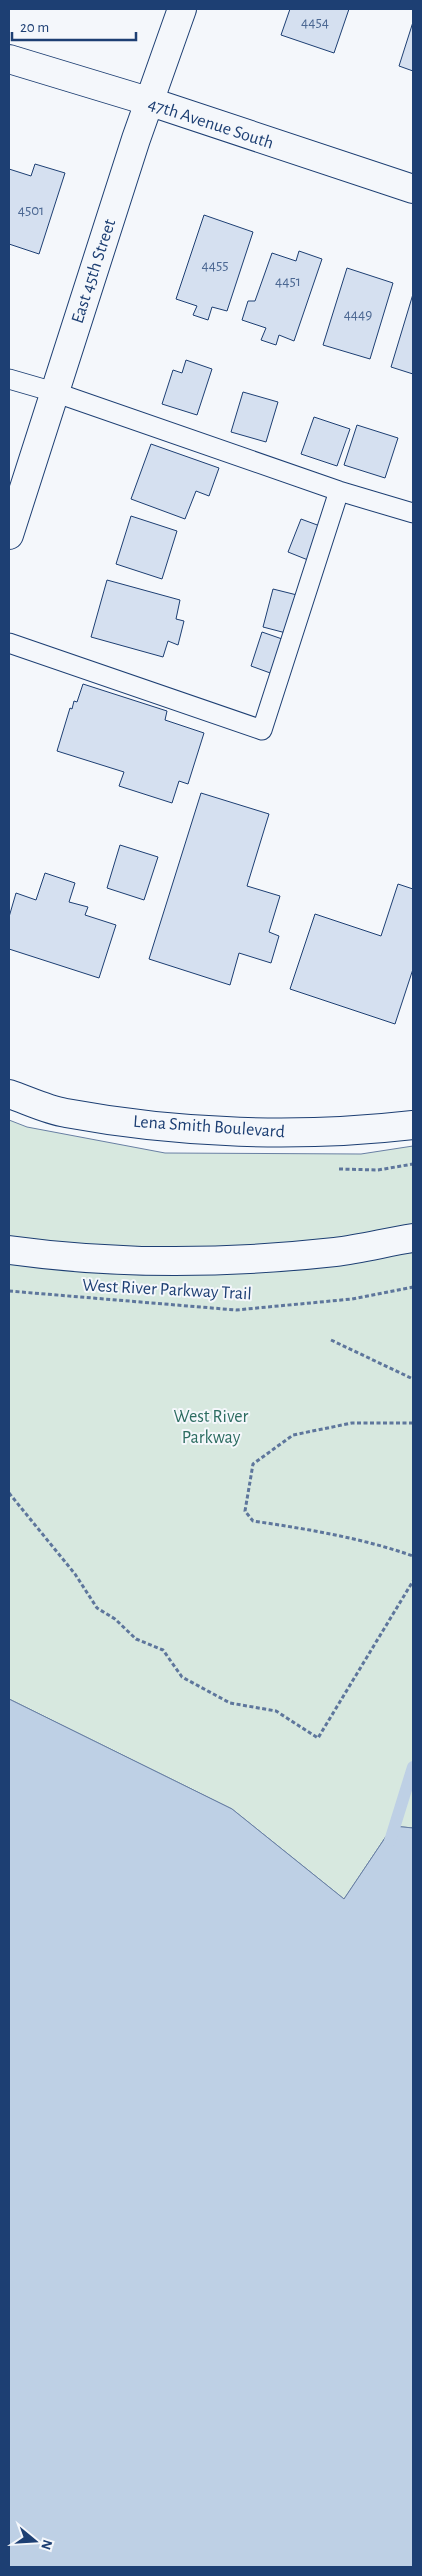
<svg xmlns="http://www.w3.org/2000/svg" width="422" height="2576" font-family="'Alegreya Sans',sans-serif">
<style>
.green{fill:#d7e8df;stroke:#687fa3}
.water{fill:#bed0e5;stroke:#687fa3}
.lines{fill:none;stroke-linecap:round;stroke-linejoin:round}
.stream{stroke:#bed0e5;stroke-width:12}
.building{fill:#d5e0f0;stroke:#1d3f73}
.lane-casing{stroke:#1d3f73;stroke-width:21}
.street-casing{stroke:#1d3f73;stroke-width:30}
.path{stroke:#5e769c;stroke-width:3;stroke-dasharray:4 2.5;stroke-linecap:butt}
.lane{stroke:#f4f7fb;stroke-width:19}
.street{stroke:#f4f7fb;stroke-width:28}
.labels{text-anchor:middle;stroke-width:4;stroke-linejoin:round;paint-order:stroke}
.number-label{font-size:15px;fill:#4b6792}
.street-label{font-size:18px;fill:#1d3f73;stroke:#f4f7fb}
.park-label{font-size:18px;fill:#2c6c60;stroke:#f4f7fb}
</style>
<rect width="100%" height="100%" fill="#f4f7fb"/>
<path class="green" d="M 9,1120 L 27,1127 L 165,1153 L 361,1154 L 413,1146 L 413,1828 L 393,1826 L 344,1899 L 232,1809 L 9,1699 Z"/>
<path class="water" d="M 9,1699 L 232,1809 L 344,1899 L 393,1826 L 413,1828 L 413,2567 L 9,2567 Z"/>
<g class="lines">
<path class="stream" d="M 390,1841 L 413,1767"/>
</g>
<path class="building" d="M 290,9 L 349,9 L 334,53 L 281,35 Z
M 413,22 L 413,71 L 399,66 Z
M 35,164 L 65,173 L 39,254 L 9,244 L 9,169 L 31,176 Z
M 204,215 L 253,232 L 227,311 L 212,307 L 208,320 L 193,315 L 197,306 L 176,299 Z
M 299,251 L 322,259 L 294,341 L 279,335 L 276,345 L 261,340 L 266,328 L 242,320 L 248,301 L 255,301 L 272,253 L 296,261 Z
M 347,268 L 393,283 L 370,359 L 323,345 Z
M 413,294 L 413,374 L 391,367 Z
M 186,360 L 212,369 L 197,415 L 162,404 L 173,370 L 182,373 Z
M 243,392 L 278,402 L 266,442 L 231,432 Z
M 314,417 L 350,429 L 337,466 L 301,454 Z
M 357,425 L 398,438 L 385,478 L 344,465 Z
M 151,444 L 219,468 L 209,496 L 196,491 L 185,519 L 131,499 Z
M 131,516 L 177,531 L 162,579 L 116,564 Z
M 301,519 L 320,526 L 308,560 L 288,552 Z
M 107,580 L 180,600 L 176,619 L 184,621 L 178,645 L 168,641 L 163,657 L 91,637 Z
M 273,589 L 297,595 L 286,633 L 263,627 Z
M 262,632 L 285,640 L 273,674 L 251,666 Z
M 83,684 L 167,711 L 165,720 L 204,733 L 188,784 L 179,781 L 172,803 L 119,786 L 124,772 L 57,751 L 70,708 L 72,709 L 74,701 L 77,702 Z
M 201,793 L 269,814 L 247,886 L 280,896 L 269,932 L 279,936 L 271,963 L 239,953 L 230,985 L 149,959 Z
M 120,845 L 158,857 L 144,900 L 107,888 Z
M 45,873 L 75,883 L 69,902 L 88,907 L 85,915 L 116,925 L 99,978 L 9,949 L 9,917 L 16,893 L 36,900 Z
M 398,884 L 413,889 L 413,969 L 395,1024 L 290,989 L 315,914 L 381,936 Z"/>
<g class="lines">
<defs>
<path id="lane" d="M 9,379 L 54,392 L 339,491 L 413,513
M 9,643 L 262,730 L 339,491"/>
<path id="street" d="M 9,59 L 151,102 L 413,189
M 9,535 L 136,139 L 182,9
M 9,1094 C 27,1100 47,1110 66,1113 C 179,1134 300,1138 413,1125
M 9,1250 C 117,1265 226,1264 335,1252 C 361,1249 387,1242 413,1238"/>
</defs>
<use href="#lane" class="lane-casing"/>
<use href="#street" class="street-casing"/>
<path class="path" d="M 339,1169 L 378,1170 L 413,1164
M 9,1291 L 236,1310 L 352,1299 L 413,1287
M 331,1340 L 413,1379
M 413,1423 L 352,1423 L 293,1435 L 253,1464 L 245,1511 L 253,1521 C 307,1529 362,1538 413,1556
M 9,1493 L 75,1574 L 97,1608 L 115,1619 L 136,1639 L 163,1650 L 182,1677 L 230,1703 L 276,1711 L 318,1738 L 413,1581"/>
<use href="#lane" class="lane"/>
<use href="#street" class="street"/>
</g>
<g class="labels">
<g class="number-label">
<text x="315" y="27">4454</text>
<text x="31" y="215">4501</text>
<text x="215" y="270">4455</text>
<text x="288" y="286">4451</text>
<text x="358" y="319">4449</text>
</g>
<g class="street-label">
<text transform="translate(211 123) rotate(18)" y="6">47th Avenue South</text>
<text transform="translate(93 271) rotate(-72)" y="6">East 45th Street</text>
<text transform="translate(209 1126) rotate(4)" y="6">Lena Smith Boulevard</text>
<text transform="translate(167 1289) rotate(3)" y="6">West River Parkway Trail</text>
</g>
<g class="park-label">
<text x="211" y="1422">West River<tspan x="211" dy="21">Parkway</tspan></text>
</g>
</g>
<rect width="422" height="2576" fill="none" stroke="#1d3f73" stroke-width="20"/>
<g transform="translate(35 2541) rotate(108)" stroke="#f4f7fb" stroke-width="4" paint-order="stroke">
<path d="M0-4L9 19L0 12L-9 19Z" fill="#1d3f73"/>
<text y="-8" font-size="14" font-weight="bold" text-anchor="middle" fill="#1d3f73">N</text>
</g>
<path d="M12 32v8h124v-8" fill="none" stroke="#1d3f73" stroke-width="2.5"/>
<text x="20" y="32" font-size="15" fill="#1d3f73" stroke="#f4f7fb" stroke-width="4" paint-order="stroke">20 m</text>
</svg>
